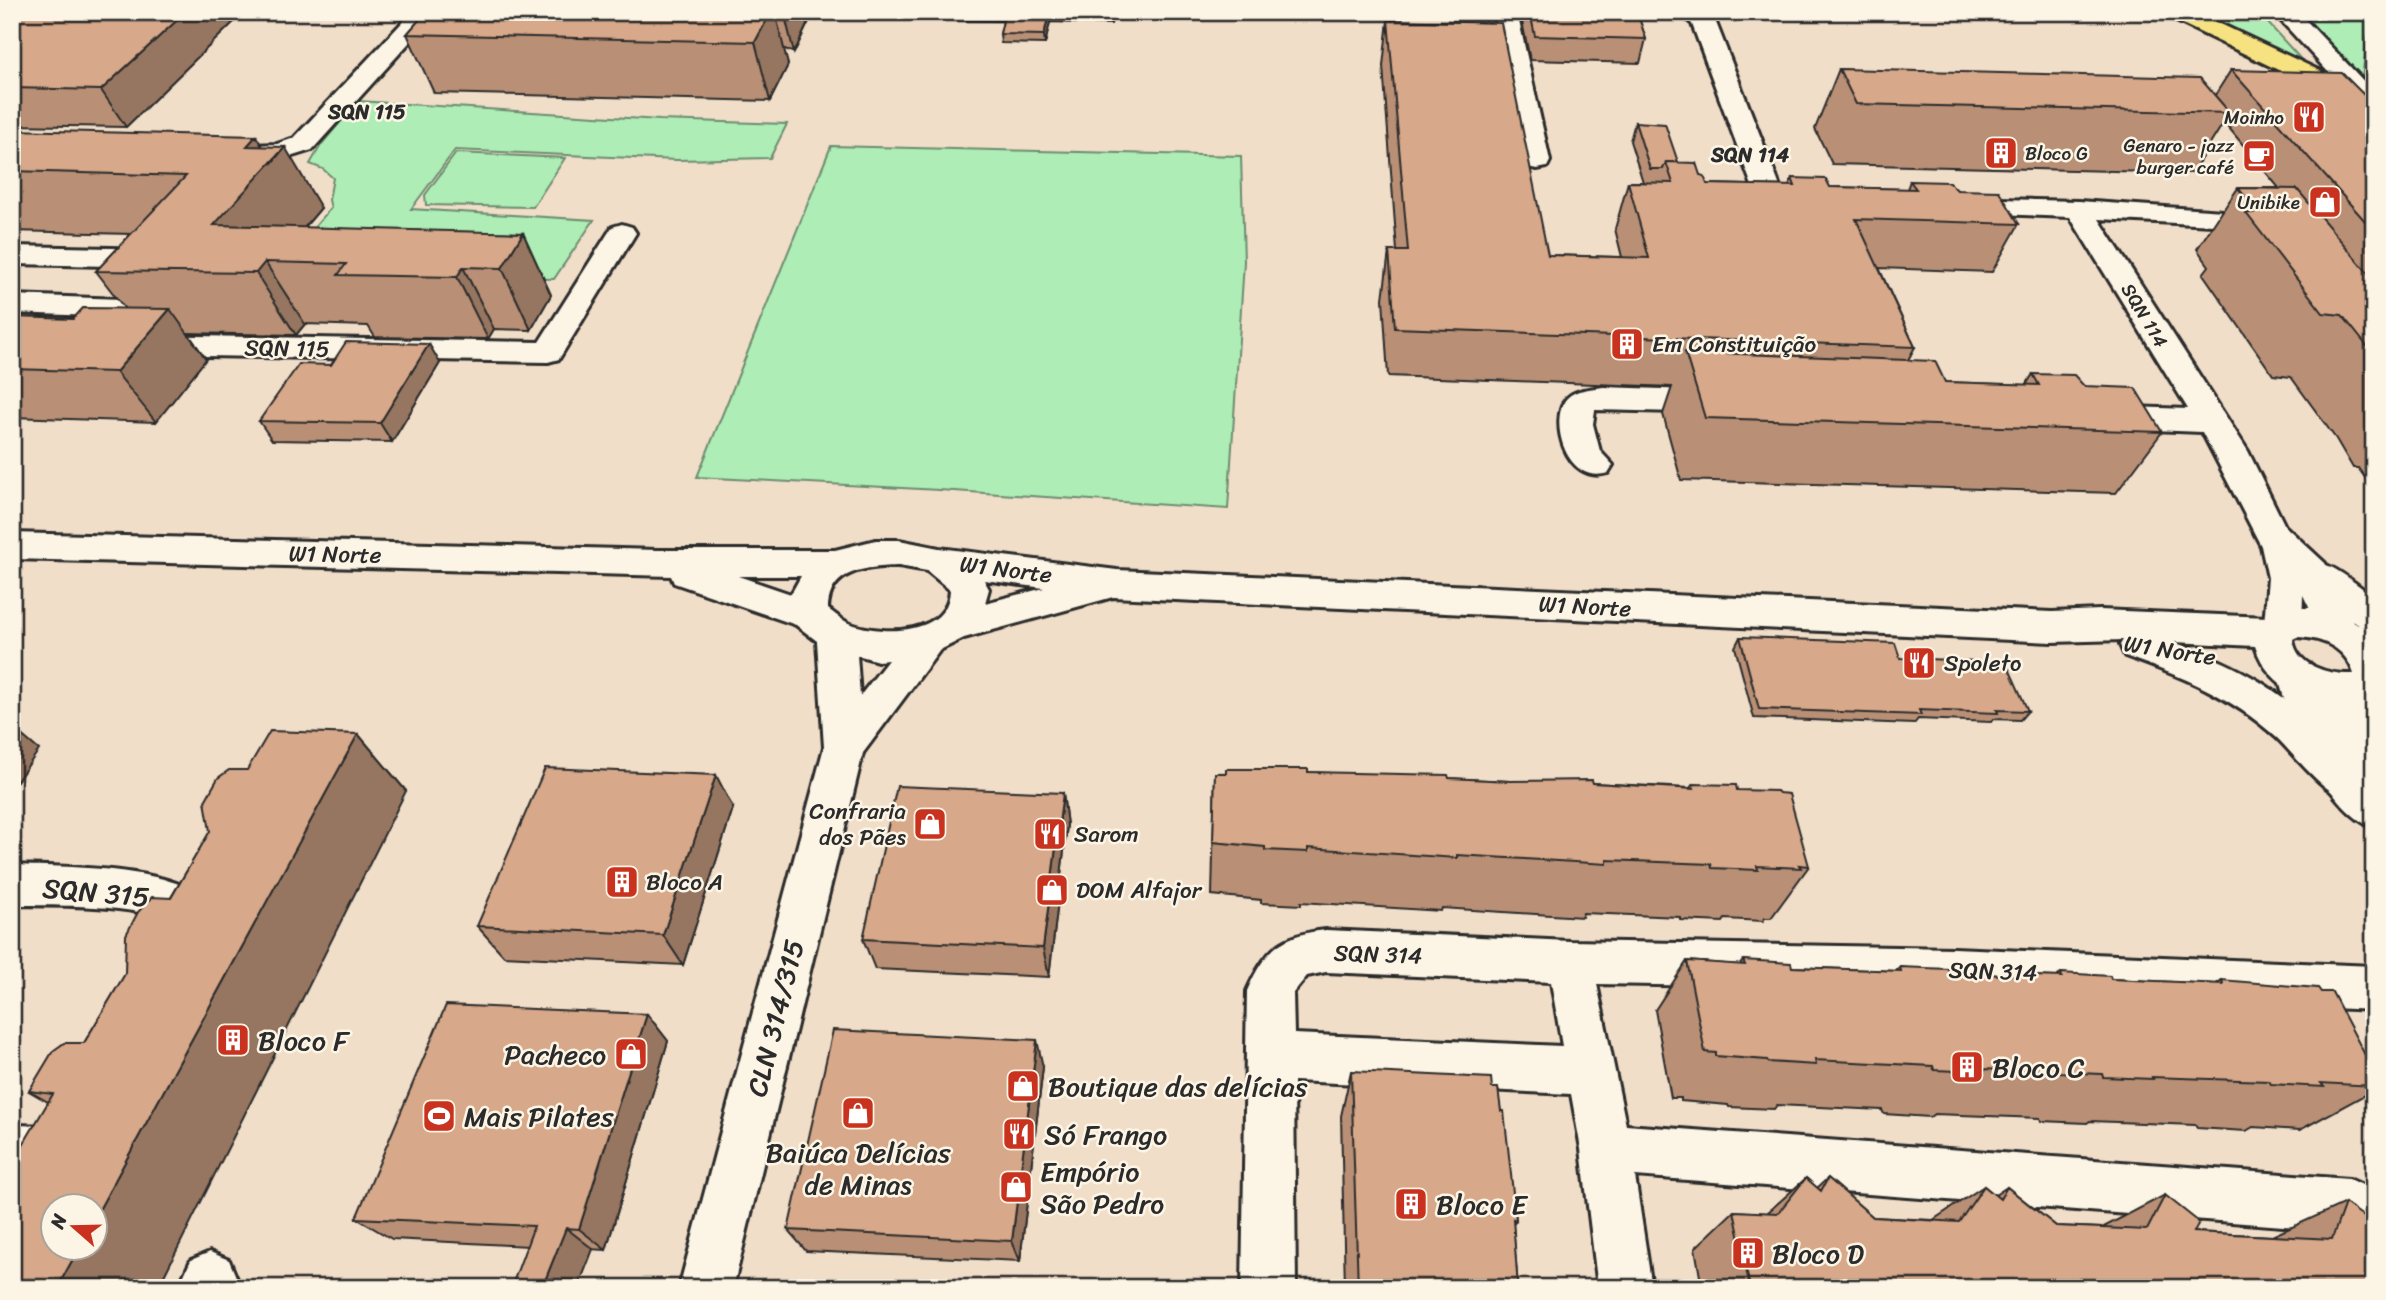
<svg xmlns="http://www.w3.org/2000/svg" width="2386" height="1300" font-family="Sriracha,sans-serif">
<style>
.green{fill:#aeedb5;stroke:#6c8c70;stroke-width:2}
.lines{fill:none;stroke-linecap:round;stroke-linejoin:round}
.minor-casing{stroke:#2b2b2b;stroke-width:6}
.tertiary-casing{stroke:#2b2b2b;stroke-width:6}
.primary-casing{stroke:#2b2b2b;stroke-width:6}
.minor{fill:#fcf5e5;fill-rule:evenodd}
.tertiary{fill:#fcf5e5;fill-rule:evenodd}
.primary{fill:#f7e281;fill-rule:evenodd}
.wall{fill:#b99076;stroke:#2b2b2b;stroke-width:2}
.shaded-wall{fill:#967660;stroke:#2b2b2b;stroke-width:2}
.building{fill:#d7a889;stroke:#2b2b2b;stroke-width:2}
.labels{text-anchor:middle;stroke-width:5;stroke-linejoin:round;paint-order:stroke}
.far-poi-label{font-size:19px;fill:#2b2b2b;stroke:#fcf5e5;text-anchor:end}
.far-street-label{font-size:19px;fill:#2b2b2b;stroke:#fcf5e5}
.far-neighbourhood-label{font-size:21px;font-weight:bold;fill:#2b2b2b;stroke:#fcf5e5}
.poi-label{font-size:23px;fill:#2b2b2b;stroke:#fcf5e5;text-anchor:start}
.street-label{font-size:23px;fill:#2b2b2b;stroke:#fcf5e5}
.near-street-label{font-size:28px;fill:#2b2b2b;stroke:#fcf5e5}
.near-poi-label{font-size:28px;fill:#2b2b2b;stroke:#fcf5e5;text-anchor:start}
</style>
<rect width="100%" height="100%" fill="#f1dec9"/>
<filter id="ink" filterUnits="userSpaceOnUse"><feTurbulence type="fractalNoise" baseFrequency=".0143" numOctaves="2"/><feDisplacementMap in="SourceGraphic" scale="14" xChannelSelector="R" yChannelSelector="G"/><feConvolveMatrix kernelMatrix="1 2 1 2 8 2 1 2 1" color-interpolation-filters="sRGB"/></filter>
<g filter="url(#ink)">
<path class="green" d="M 2185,12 L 2258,12 L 2316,76 Z
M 2294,12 L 2371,12 L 2362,78 Z
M 358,101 L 660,120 L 787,124 L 770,158 L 677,160 L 455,150 L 411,209 L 594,220 L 554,279 L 275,273 L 331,208 L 329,200 L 333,178 L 323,169 L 310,164 L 321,145 Z
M 831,146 L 1241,156 L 1244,262 L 1228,509 L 939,490 L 697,477 Z
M 456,153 L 565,158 L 533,207 L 426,205 L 425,195 Z"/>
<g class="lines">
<defs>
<path id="minor" d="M 412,12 L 437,12 L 312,150 L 280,160 L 225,158 L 221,152 L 225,146 L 277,144 L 294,138 Z
M 1493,12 L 1517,12 L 1550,161 L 1547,167 L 1537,169 L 1527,167 L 1524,161 Z
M 1679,12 L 1707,12 L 1715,20 L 1786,202 L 1782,208 L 1772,210 L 1762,208 L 1758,202 L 1692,24 Z
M 1956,198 L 2079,201 L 2223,211 L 2227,217 L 2223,223 L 2213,225 L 2099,219 L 2248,451 L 2285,526 L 2325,563 L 2358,632 L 2352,642 L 2339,647 L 2326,642 L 2303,595 L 2302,624 L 2296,634 L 2283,638 L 2270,634 L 2264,624 L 2268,578 L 2261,546 L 2202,432 L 2103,428 L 2091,425 L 2086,417 L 2091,409 L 2103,406 L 2188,409 L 2070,217 L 1946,212 L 1942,206 L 1946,200 Z
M 622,224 L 632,227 L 636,233 L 559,359 L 548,362 L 144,355 L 133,352 L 128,345 L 133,338 L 144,335 L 539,342 L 612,227 Z
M 12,246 L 161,249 L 171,252 L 176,258 L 171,264 L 161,267 L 12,264 Z
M 12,295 L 122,299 L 133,301 L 137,308 L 133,315 L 122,317 L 12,313 Z
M 1603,387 L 1721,391 L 1733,394 L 1737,402 L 1733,410 L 1721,413 L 1595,410 L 1593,424 L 1600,451 L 1613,465 L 1608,473 C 1565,486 1548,418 1567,398 C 1576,389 1591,389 1603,387 Z
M 2298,661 L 2312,665 L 2325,704 L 2334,681 L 2348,676 L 2362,681 L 2368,692 L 2365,724 L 2374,753 L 2374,828 C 2329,812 2288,721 2278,676 L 2284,665 Z
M 12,865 C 55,867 200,864 214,914 C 217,924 211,935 207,945 L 191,951 L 175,945 L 168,930 L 169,924 C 146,903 46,906 12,905 Z
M 1326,930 L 1570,941 L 1954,948 L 2374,966 L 2374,1010 L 1954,990 L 1597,984 L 1626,1125 L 2349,1179 L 2367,1187 L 2374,1202 L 2367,1223 L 2349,1231 L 1635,1176 L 1652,1288 L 1598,1288 L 1581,1149 L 1571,1094 L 1294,1081 L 1296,1288 L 1242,1288 L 1247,991 C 1265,950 1280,935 1326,930 ZM 1326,972 L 1551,982 L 1562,1046 L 1294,1034 L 1293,993 L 1307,976 Z
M 12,1125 L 55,1126 L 73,1133 L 80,1151 L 73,1169 L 55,1176 L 12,1175 Z
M 210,1252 L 229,1260 L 237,1279 L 233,1288 L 178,1288 L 191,1260 Z"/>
<path id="tertiary" d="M 2273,12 L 2298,12 L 2374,92 L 2374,115 L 2365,112 Z
M 12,533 L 658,550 L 835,550 L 876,540 L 899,540 L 939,548 L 1117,570 L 2052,612 L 2100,610 L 2268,617 L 2297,608 L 2311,608 L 2359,625 L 2299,583 L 2294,573 L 2299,563 C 2327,555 2352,582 2374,597 L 2374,630 L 2362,626 L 2374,636 L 2374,701 C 2328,716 2269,693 2255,646 L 2173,642 C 2243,667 2278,688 2332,740 C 2345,752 2359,764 2367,780 L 2361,792 C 2356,794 2350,797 2345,797 C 2326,796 2291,751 2277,738 C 2230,695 2183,677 2125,656 L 2120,645 L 2123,640 L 2052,642 L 1113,597 L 964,638 L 940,650 L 863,753 L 733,1288 L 679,1288 L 824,747 L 817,641 L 796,625 L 674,583 L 671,576 L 12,559 ZM 899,566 L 927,571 L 950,590 C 948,636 883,635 851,624 C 843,621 835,614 828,609 C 829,569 867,567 899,566 ZM 738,576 L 801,576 L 791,594 ZM 984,580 L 1044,588 L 985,603 L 989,589 ZM 2297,637 C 2323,638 2346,648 2354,674 C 2330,675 2296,667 2293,639 ZM 857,655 L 878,661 L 888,660 L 860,696 Z"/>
<path id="primary" d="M 2164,12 L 2195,12 L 2367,93 L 2374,91 L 2374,114 L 2364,111 L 2168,17 Z"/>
</defs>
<use href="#minor" class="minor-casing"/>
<use href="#tertiary" class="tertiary-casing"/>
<use href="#primary" class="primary-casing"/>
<use href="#minor" class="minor"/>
<use href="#tertiary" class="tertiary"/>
<use href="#primary" class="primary"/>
</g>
<path class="wall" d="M 12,12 L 244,12 L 126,127 L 12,125 Z
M 426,12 L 813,12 L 813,13 L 794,53 L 783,48 L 788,65 L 770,101 L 434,93 L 407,34 Z
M 944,12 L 1113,12 L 1111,24 L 1050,22 L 1045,44 L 1001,43 L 1000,34 L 1003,21 L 945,20 Z
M 1520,12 L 1637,12 L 1646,39 L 1640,63 L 1530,60 Z
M 1388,20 L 1548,255 L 1622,257 L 1615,229 L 1628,182 L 1643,182 L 1630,141 L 1635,122 L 1678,162 L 1700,175 L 1707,184 L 1789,186 L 1792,178 L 1830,187 L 1907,189 L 1910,181 L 1957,190 L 2019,224 L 1992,272 L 1879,268 L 1915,347 L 1908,360 L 1945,382 L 2026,385 L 2033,374 L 2084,386 L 2162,432 L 2116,493 L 1681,480 L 1663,414 L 1672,387 L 1388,376 L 1383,299 L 1389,251 L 1397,251 L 1383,66 Z
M 1839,69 L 2215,95 L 2231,70 L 2374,105 L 2374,490 L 2358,468 L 2353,468 L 2336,439 L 2291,377 L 2273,375 L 2203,274 L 2209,266 L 2197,249 L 2238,188 L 2279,188 L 2224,122 L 2192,173 L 1832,164 L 1815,129 Z
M 12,130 L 262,147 L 321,208 L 304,228 L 523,233 L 551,295 L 531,330 L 494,329 L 488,339 L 375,337 L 368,326 L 305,324 L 296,335 L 188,333 L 206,359 L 156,422 L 12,417 L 12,317 L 73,319 L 125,309 L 96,271 L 131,234 L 12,231 Z
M 440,363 L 392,442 L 272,440 L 259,421 L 331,365 Z
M 1740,637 L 1900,658 L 2028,711 L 2020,720 L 1993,719 L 1991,722 L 1918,719 L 1914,724 L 1754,718 L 1735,647 Z
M 358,734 L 406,791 L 48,1102 L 29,1091 L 84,1043 L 247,770 Z
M 1308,772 L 1510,781 L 1593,783 L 1690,788 L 1693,784 L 1737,790 L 1809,866 L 1771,918 L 1765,918 L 1763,921 L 1725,919 L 1723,922 L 1680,920 L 1680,917 L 1583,913 L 1582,917 L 1442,908 L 1441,911 L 1301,902 L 1301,905 L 1261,903 L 1261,900 L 1212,895 L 1215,773 Z
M 1063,793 L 1067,825 L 1049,977 L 875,969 L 863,939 Z
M 733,808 L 683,965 L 504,956 L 477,926 Z
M 1743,960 L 1792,967 L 1896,971 L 1900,967 L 1950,973 L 2057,977 L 2061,973 L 2111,979 L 2216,984 L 2222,980 L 2374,1072 L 2374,1090 L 2300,1130 L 2253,1127 L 2246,1131 L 2197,1128 L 2195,1125 L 2090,1121 L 2087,1123 L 2041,1121 L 2040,1118 L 1934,1114 L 1930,1117 L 1884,1114 L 1882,1110 L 1777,1105 L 1774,1109 L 1729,1107 L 1728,1105 L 1681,1101 L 1681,1098 L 1671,1098 L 1655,1010 L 1687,961 L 1740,965 Z
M 647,1014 L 668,1041 L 606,1250 L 392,1239 L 356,1218 Z
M 1043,1067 L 1020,1261 L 806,1251 L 788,1230 Z
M 1351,1071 L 1492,1088 L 1501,1111 L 1516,1220 L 1513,1225 L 1518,1288 L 1345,1288 L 1341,1116 Z
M 1806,1178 L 1817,1188 L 1828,1178 L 1873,1217 L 1933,1220 L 1984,1186 L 1995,1195 L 2007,1187 L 2056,1226 L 2102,1228 L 2165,1195 L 2194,1232 L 2272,1236 L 2345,1203 L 2374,1288 L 1702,1288 L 1695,1248 L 1734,1211 L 1767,1213 Z"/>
<path class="shaded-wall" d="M 186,12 L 244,12 L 126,127 L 101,90 Z
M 771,12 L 775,12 L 788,65 L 770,101 L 755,42 Z
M 784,12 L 813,12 L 794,53 Z
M 1049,13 L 1050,22 L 1045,44 L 1044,35 Z
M 256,136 L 272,163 L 285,147 L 321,208 L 275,262 L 265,262 L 305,324 L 296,335 L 256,273 L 214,225 L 247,146 Z
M 523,233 L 551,295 L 531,330 L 502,268 Z
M 463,267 L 494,329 L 488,339 L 457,277 Z
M 170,309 L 206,359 L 156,422 L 116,372 Z
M 429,344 L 440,363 L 392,442 L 380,423 Z
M 12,727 L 39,750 L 12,788 Z
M 358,734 L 406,791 L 158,1288 L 57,1288 L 79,1248 L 94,1248 L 94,1219 Z
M 716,775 L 733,808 L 683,965 L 663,935 Z
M 1063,793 L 1067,825 L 1049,977 L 1043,948 Z
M 647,1014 L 668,1041 L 606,1250 L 579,1229 Z
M 1037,1040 L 1043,1067 L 1020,1261 L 1012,1241 Z
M 566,1228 L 593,1249 L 578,1288 L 542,1288 Z"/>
<path class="building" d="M 12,12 L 186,12 L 101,90 L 12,88 Z
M 426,12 L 771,12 L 755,42 L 407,34 Z
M 1002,12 L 1111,12 L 1111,15 L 1049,13 L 1044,35 L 1000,34 L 1005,12 Z
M 1530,12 L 1637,12 L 1646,39 L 1535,36 Z
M 1388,20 L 1501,23 L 1548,255 L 1649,258 L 1628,182 L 1673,183 L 1666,162 L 1696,163 L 1700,175 L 1704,176 L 1707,184 L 1795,186 L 1792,178 L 1826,179 L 1830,187 L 1916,189 L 1910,181 L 1949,182 L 1957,190 L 1999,191 L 2019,224 L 1856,219 L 1915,347 L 1395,328 L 1389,251 L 1408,251 Z
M 1839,69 L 2200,78 L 2230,113 L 1856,104 Z
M 2231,70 L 2342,73 L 2374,105 L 2374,231 Z
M 1635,122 L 1665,124 L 1678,162 L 1666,162 L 1663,169 L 1650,169 Z
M 12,130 L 256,136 L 247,146 L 285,147 L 214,225 L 523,233 L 502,268 L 463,267 L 457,277 L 338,275 L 346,264 L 265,262 L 256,273 L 96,271 L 186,176 L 12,171 Z
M 2238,188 L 2297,189 L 2374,280 L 2374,355 L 2342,315 L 2323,313 L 2246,213 L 2259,213 Z
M 83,308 L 170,309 L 116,372 L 12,369 L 12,317 L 73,319 Z
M 346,342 L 429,344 L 380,423 L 259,421 L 299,364 L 331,365 Z
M 1685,352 L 1935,361 L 1945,382 L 2039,385 L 2033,374 L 2074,375 L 2084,386 L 2135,388 L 2162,432 L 1705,418 Z
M 1740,637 L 1895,643 L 1900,658 L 2006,662 L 2028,711 L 1997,710 L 1998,713 L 1919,710 L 1921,715 L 1759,709 Z
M 270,731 L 358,734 L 94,1219 L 94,1206 L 52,1206 L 52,1248 L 79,1248 L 57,1288 L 12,1288 L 12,1163 L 53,1094 L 29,1091 L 53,1051 L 64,1043 L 84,1043 L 125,974 L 126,935 L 138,912 L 152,897 L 171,898 L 210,831 L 205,801 L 218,778 L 229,770 L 247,770 Z
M 545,768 L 716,775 L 663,935 L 477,926 Z
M 1226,769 L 1308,769 L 1308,772 L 1448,775 L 1449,778 L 1510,781 L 1592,780 L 1593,783 L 1694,789 L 1693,784 L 1736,785 L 1737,790 L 1777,791 L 1779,793 L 1789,794 L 1809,866 L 1799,865 L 1801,868 L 1757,866 L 1758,870 L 1712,868 L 1711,864 L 1607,860 L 1607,864 L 1457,855 L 1457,858 L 1308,848 L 1308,852 L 1265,850 L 1265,847 L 1213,842 L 1215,773 L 1226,773 Z
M 897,786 L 1063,793 L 1043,948 L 863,939 Z
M 1743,960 L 1791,963 L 1792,967 L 1901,971 L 1900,967 L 1949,969 L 1950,973 L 2062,977 L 2061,973 L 2110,976 L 2111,979 L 2223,984 L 2222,980 L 2318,988 L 2321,992 L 2332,992 L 2374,1072 L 2374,1086 L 2321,1083 L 2324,1087 L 2271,1084 L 2269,1081 L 2152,1077 L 2153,1079 L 2103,1077 L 2102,1074 L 1983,1069 L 1984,1072 L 1934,1070 L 1933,1066 L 1815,1060 L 1816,1065 L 1768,1062 L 1767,1060 L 1716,1056 L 1716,1053 L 1705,1052 L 1687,961 L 1745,965 Z
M 446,1005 L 647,1014 L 579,1229 L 566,1228 L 542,1288 L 511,1288 L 534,1226 L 356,1218 Z
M 833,1030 L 1037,1040 L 1012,1241 L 788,1230 Z
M 1351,1071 L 1491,1078 L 1492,1088 L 1498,1088 L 1501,1111 L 1504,1111 L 1516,1220 L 1513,1219 L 1518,1288 L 1358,1288 Z
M 1806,1178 L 1821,1191 L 1828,1178 L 1873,1217 L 1959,1222 L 1984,1186 L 2000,1199 L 2007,1187 L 2056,1226 L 2147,1230 L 2165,1195 L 2199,1222 L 2194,1232 L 2332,1239 L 2345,1203 L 2374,1224 L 2374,1288 L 1750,1288 L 1734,1211 L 1778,1213 Z"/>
</g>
<defs>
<symbol id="restaurant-square" viewBox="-11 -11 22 22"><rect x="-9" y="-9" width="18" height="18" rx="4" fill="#c8321e" stroke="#fcf5e5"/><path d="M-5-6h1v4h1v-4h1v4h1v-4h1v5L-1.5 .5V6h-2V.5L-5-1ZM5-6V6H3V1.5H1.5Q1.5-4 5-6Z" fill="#fff"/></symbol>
<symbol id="building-square" viewBox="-11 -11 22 22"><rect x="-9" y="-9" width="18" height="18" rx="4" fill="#c8321e" stroke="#fcf5e5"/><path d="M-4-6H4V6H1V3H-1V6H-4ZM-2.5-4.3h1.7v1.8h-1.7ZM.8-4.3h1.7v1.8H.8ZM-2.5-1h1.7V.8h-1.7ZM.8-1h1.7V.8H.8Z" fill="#fff"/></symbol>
<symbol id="cafe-square" viewBox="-11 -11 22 22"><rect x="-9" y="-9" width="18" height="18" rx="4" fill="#c8321e" stroke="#fcf5e5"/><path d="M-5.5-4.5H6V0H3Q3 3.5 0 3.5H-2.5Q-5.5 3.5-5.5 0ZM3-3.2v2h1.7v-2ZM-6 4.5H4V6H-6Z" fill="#fff"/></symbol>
<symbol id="shop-square" viewBox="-11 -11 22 22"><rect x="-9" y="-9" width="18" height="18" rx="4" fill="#c8321e" stroke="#fcf5e5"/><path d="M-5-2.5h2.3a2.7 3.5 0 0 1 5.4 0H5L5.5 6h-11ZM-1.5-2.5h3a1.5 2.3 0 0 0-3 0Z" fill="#fff"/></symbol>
<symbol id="stadium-square" viewBox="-11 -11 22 22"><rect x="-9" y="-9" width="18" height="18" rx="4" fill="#c8321e" stroke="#fcf5e5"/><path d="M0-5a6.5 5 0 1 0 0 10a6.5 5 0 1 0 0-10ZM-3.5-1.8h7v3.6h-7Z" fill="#fff"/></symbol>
</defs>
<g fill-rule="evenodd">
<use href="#restaurant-square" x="2290" y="98" width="38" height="38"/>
<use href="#building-square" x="1982" y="134" width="38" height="38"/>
<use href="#cafe-square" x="2240" y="137" width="38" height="38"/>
<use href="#shop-square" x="2306" y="183" width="38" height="38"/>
<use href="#building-square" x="1608" y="325" width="38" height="38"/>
<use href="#restaurant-square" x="1900" y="644" width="38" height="38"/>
<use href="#shop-square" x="911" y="805" width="38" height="38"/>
<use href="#restaurant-square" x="1031" y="815" width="38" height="38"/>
<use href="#building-square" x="603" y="863" width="38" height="38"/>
<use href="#shop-square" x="1033" y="871" width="38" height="38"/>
<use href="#building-square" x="214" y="1021" width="38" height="38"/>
<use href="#shop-square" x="612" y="1035" width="38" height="38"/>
<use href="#building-square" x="1948" y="1048" width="38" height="38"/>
<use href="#shop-square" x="1004" y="1067" width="38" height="38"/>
<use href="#shop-square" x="839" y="1094" width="38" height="38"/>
<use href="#stadium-square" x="420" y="1097" width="38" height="38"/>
<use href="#restaurant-square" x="1000" y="1115" width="38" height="38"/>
<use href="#shop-square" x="997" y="1168" width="38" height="38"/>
<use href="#building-square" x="1392" y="1185" width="38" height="38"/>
<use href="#building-square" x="1729" y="1234" width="38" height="38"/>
</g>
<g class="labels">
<g class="far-poi-label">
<text x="2284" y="124">Moinho</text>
<text x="2234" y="152">Genaro - jazz<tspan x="2234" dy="22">burger café</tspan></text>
<text x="2025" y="160" text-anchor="start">Bloco G</text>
<text x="2300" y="209">Unibike</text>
</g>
<g class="far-street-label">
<text transform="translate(2145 315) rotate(59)" y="7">SQN 114</text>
</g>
<g class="far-neighbourhood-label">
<text x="367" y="119">SQN 115</text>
<text x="1750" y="162">SQN 114</text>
</g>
<g class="poi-label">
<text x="1652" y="352">Em Constituição</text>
<text x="1944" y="671">Spoleto</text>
<text x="906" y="819" text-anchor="end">Confraria<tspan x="906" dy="26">dos Pães</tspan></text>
<text x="1074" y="842">Sarom</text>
<text x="646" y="890">Bloco A</text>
<text x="1076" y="898">DOM Alfajor</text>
</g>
<g class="street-label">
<text transform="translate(287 348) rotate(1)" y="8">SQN 115</text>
<text transform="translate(335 554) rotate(1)" y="8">W1 Norte</text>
<text transform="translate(1006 569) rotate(7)" y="8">W1 Norte</text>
<text transform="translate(1585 606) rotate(3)" y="8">W1 Norte</text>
<text transform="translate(2170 650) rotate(9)" y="8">W1 Norte</text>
<text transform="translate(1378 954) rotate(2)" y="8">SQN 314</text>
<text transform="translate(1993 971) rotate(2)" y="8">SQN 314</text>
</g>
<g class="near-street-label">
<text transform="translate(96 892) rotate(5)" y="10">SQN 315</text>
<text transform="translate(775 1018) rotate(-76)" y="10">CLN 314/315</text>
</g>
<g class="near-poi-label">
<text x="258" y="1050">Bloco F</text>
<text x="606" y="1064" text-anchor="end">Pacheco</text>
<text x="1992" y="1077">Bloco C</text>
<text x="1048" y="1096">Boutique das delícias</text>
<text x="464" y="1126">Mais Pilates</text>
<text x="1044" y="1144">Só Frango</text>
<text x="858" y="1162" text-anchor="middle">Baiúca Delícias<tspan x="858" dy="32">de Minas</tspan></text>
<text x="1040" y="1181">Empório<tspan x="1040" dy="32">São Pedro</tspan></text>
<text x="1436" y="1214">Bloco E</text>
<text x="1772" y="1263">Bloco D</text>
</g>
</g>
<rect width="2386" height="1300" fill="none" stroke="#fcf5e5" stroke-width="42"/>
<rect x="21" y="21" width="2344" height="1258" fill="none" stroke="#2b2b2b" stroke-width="2.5" filter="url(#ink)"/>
<g transform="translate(74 1227) rotate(290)"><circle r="33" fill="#fcf5e5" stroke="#a8a49b" stroke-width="2"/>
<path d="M0-5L12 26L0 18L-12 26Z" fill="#c8321e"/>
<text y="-10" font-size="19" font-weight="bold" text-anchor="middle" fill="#2b2b2b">N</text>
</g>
</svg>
